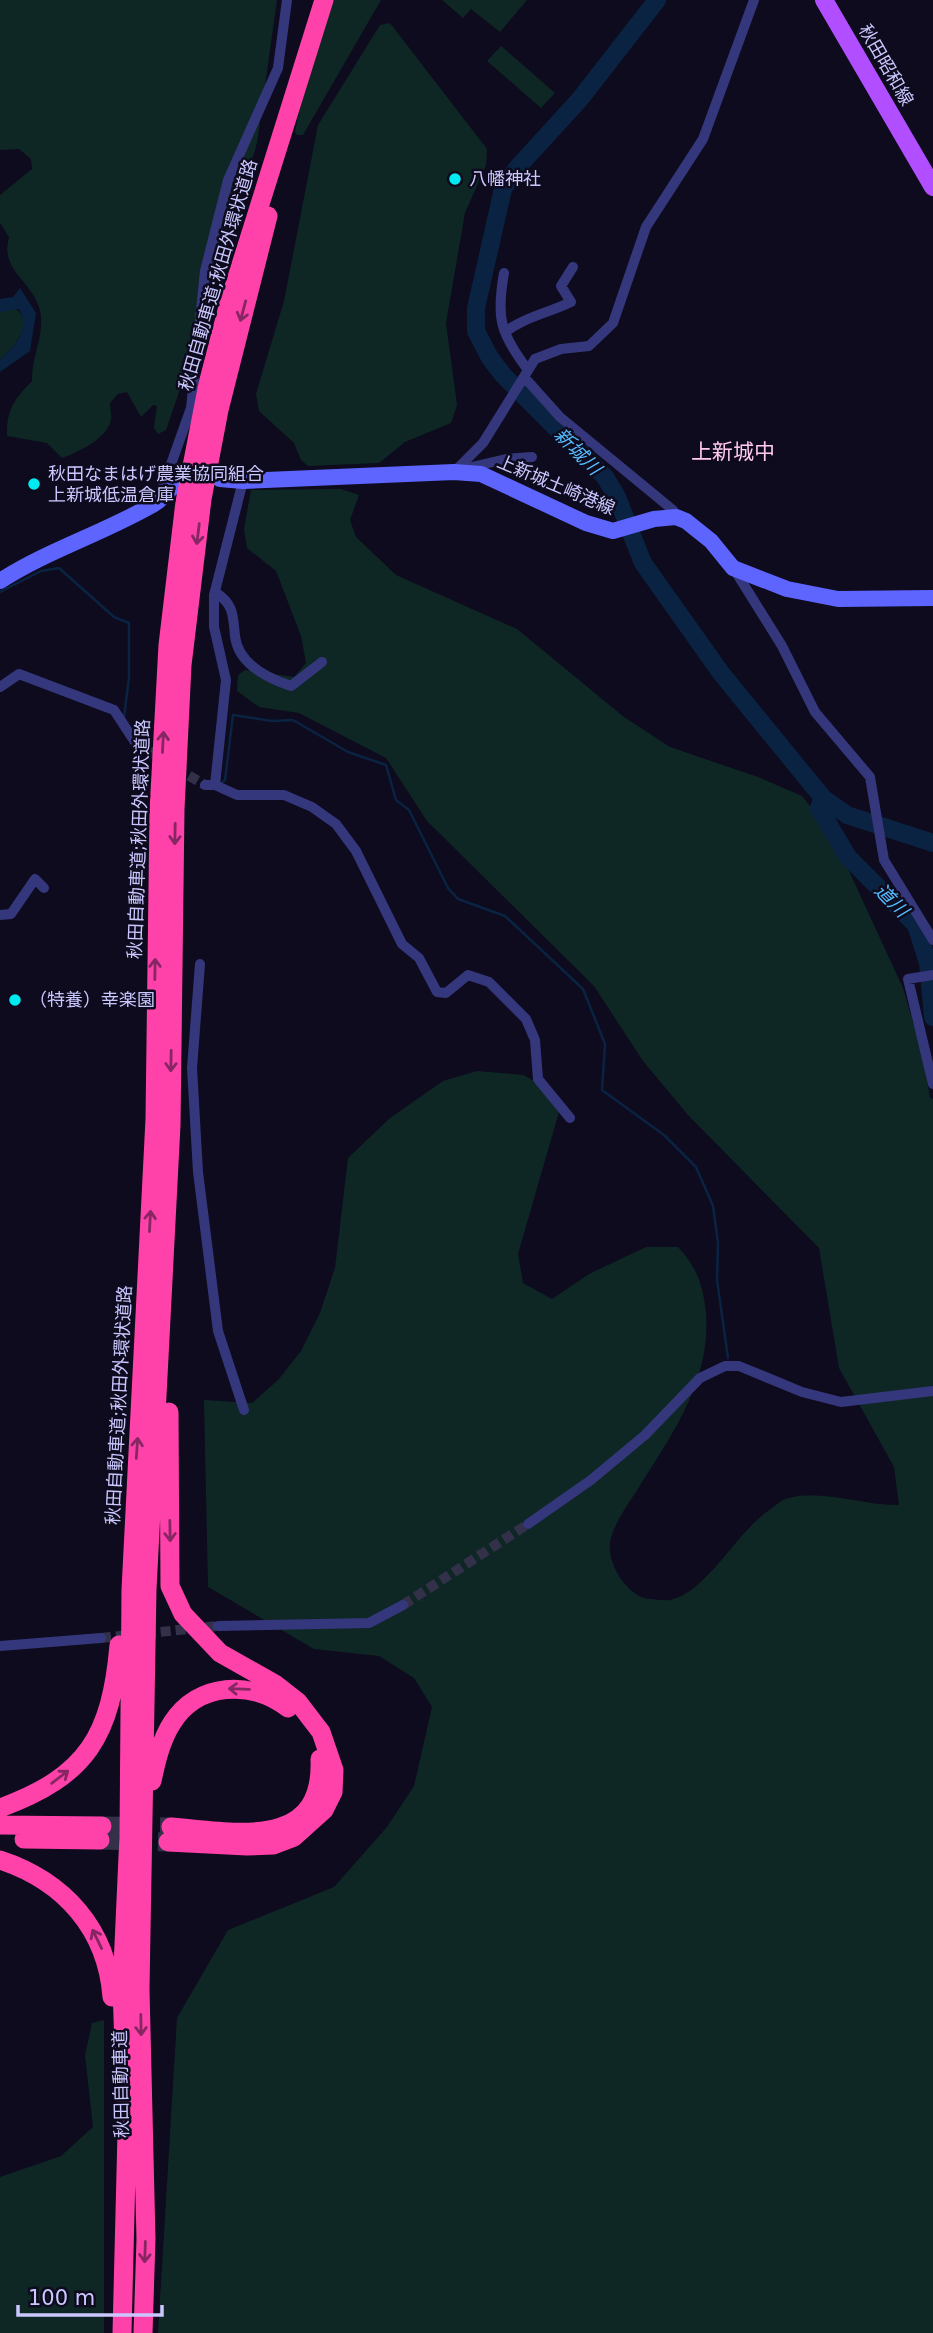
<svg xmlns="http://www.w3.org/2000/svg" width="933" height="2333" font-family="'DejaVu Sans','Noto Sans JP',sans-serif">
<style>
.green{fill:#0e2725}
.water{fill:#0b2342}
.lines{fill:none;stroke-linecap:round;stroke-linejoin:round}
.stream{stroke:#0b2342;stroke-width:2.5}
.river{stroke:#0b2342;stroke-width:18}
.street-tunnel{stroke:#33314a;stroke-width:10;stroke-dasharray:10 5;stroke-linecap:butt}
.highway-tunnel{stroke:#33314a;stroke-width:19;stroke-dasharray:19 10;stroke-linecap:butt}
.street{stroke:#35377d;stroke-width:10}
.secondary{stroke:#5e65ff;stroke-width:16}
.primary{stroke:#b14eff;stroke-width:18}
.highway{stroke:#ff42a9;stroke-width:19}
.oneway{stroke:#862663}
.poi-dot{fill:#00eaf2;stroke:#0d0b1d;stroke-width:2.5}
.labels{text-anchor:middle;stroke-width:5;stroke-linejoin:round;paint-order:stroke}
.street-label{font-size:18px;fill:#cac7ff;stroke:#0d0b1d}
.poi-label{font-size:18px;fill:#cac7ff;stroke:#0d0b1d;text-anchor:start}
.water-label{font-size:19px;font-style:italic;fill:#55bcff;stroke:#0d0b1d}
.quarter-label{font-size:21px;fill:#ffc9ef;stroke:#0d0b1d}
</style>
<rect width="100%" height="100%" fill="#0d0b1d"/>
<path class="green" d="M 0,0 L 277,0 L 257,143 L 219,275 L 166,430 L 158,434 L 154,428 L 157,406 L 153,405 L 141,417 L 127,392 L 118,394 L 110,403 C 110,408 112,416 111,420 C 107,439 78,452 62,458 L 47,443 L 7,436 C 6,411 15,398 32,381 C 31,355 47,332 39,307 C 29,278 0,270 9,237 L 0,223 L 0,195 L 32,169 L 31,159 L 19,149 L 0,150 Z
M 331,0 L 381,0 L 303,135 L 297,135 L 295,132 L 304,89 Z
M 442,0 L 527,0 L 500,32 L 471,9 L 463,18 Z
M 390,23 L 487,149 L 486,165 L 465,213 L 446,323 L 457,405 L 451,423 L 405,442 L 379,463 L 308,466 L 301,460 L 294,443 L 259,411 L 256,394 L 284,301 L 318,125 L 380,25 Z
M 501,46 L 555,93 L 541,108 L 487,61 Z
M 15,308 C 37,324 12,348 0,360 L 0,312 Z
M 341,489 L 359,495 L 350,520 L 356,537 L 396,575 L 517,629 L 624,717 L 670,747 L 758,777 L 802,796 L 832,834 L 903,988 L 923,1056 L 930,1098 L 933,1099 L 933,2333 L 158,2333 L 177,2018 L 228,1930 L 334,1887 L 387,1827 L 414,1786 L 432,1707 L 414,1678 L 379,1656 L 314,1649 L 208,1587 L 204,1400 L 252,1403 L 278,1380 L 301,1351 L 320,1313 L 335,1268 L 348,1158 L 390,1118 L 443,1081 L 477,1071 L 523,1075 L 549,1089 L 559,1112 L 518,1254 L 523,1283 L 552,1299 L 589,1274 L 646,1247 L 678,1247 C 697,1267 703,1285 706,1313 C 711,1380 673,1433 639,1487 C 629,1503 616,1520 611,1538 C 604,1559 626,1597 649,1599 C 655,1599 664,1601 670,1600 C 708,1592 736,1531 771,1509 C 776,1505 783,1499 789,1498 C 822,1489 863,1506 899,1505 L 894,1467 L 839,1368 L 819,1248 L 688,1115 L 643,1061 L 594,986 L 427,821 L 386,758 L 299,713 L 259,707 L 237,691 L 238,675 L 245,670 L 294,677 L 306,663 L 301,636 L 276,571 L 247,548 L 244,529 L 251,490 Z
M 104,2020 L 104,2333 L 0,2333 L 0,2177 L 61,2156 L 93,2127 L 85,2055 L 92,2023 Z"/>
<path class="water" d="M 20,288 L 36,313 L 30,351 L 0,372 L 0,360 C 15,345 31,331 19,309 L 0,312 L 0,299 L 13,297 Z"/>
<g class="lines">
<path class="stream" d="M 0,592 L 41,571 L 59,568 L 114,617 L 129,623 L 129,677 L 124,717
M 221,783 L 225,780 L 233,715 L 272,721 L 293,720 L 348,752 L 386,765 L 396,800 L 409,810 L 448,888 L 458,899 L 505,916 L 583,989 L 605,1044 L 602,1090 L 664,1135 L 696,1167 L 713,1206 L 718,1243 L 717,1280 L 728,1358"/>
<path class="river" d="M 657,0 L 580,99 L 517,168 L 503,189 L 476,308 L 476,331 L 490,358 L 503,375 L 605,477 L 617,497 L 643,563 L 721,673 L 823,798 L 847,815 L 933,843
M 823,798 L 819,808 L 848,857 L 916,925 L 928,963 L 933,1017"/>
<path class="street-tunnel" d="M 135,742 L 162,759
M 176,768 L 205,785
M 403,1605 L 528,1524
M 101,1638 L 218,1626"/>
<path class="highway-tunnel" d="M 102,1826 L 171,1827
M 100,1840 L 168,1842"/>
<path class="street" d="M 504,273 C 496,318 500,333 528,370
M 505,332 C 525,317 548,313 571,302 L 561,286 L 573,267
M 525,378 L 560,417 L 673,510 L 676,517
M 463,469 L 506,459 L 532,457
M 454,472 L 483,443 L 535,359 L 561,349 L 589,346 L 613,323 L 646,227 L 703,139 L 754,0
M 159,498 L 191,408 L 205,271 L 228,180 L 278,68 L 287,0
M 734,569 L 782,646 L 815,712 L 870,777 L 884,860 L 933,940
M 215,592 C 234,604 233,616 235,636 C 238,664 267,678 291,686 L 322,662
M 0,687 L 19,674 L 114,710 L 135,742
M 205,785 L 215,785 L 237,795 L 284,795 L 312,807 L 336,824 L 356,851 L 402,944 L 419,958 L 437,992 L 446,993 L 468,975 L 489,982 L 526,1019 L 535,1040 L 538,1079 L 570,1118
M 215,785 L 226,680 L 214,627 L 214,595 L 243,481
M 0,915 L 11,914 L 35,879 L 44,888
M 200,964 L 192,1068 L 198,1172 L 218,1331 L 244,1410
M 933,975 L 908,979 L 933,1084
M 528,1524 L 591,1480 L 645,1435 L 700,1378 L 725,1366 L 739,1366 L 802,1392 L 841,1402 L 933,1391
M 218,1626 L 369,1623 L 403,1605
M 0,1646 L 101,1638"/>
<path class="secondary" d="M 220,479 L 243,481 L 454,472 L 481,474 L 586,523 L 613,531 L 654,519 L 676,517 L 686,521 L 711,541 L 733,568 L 787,589 L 838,599 L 933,598
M 0,581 C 48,550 104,533 154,504 C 166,497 169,486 183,481"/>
<path class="primary" d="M 824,0 L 933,187"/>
<path class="highway" d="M 152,1781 C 156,1762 161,1740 172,1723 C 198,1682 251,1680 288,1708
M 0,1808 C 88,1776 111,1735 119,1645
M 0,1825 L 102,1826
M 171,1827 C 234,1832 324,1852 320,1759
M 24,1839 L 100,1840
M 168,1842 L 247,1846 L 273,1845 L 294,1837 L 324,1810 L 333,1792 L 334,1770 L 321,1732 L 298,1702 L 275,1684 L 220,1653 L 183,1614 L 170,1586 L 169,1412
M 0,1860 C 64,1881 107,1929 112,1997
M 122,2333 L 127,2133 L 122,1988 L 129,1835 L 131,1590 L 155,1119 L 159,811 L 168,645 L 185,502 L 208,384 L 229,303 L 324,0
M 143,2333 L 146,2239 L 140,1989 L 147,1589 L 171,1125 L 175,809 L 182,665 L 202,499 L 219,410 L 268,216"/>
</g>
<defs><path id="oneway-shaft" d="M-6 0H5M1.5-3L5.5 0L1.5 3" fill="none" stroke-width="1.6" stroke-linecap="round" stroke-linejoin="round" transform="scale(1.75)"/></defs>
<g class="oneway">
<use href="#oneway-shaft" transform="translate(243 311) rotate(105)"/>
<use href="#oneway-shaft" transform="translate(198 534) rotate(97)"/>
<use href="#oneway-shaft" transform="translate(163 742) rotate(-87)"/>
<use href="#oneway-shaft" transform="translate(175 834) rotate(91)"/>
<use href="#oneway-shaft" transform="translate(155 969) rotate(-89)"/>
<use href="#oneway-shaft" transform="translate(171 1061) rotate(91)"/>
<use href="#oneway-shaft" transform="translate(150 1221) rotate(-87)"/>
<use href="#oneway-shaft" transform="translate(137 1448) rotate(-86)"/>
<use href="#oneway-shaft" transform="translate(170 1531) rotate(89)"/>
<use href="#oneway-shaft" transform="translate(239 1689) rotate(-178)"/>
<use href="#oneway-shaft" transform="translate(60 1777) rotate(-37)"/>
<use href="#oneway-shaft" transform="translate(97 1939) rotate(-116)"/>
<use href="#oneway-shaft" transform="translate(141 2025) rotate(89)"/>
<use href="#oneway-shaft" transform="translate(145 2252) rotate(92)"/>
</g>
<g class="poi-dot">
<circle cx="455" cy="179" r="7"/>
<circle cx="34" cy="484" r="7"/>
<circle cx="15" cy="1000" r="7"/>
</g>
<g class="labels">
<g class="street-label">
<text transform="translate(886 65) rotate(60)" y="6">秋田昭和線</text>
<text transform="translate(218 275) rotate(-74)" y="6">秋田自動車道;秋田外環状道路</text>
<text transform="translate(556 485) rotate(23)" y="6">上新城土崎港線</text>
<text transform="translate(139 839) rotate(-88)" y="6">秋田自動車道;秋田外環状道路</text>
<text transform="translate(119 1405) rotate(-87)" y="6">秋田自動車道;秋田外環状道路</text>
<text transform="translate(121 2084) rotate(-91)" y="6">秋田自動車道</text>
</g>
<g class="poi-label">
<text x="469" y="185">八幡神社</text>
<text x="48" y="480">秋田なまはげ農業協同組合<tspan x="48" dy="21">上新城低温倉庫</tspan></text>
<text x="29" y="1006">（特養）幸楽園</text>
</g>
<g class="water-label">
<text transform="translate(578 451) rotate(45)" y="7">新城川</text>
<text transform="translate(892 900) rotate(45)" y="7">道川</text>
</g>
<g class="quarter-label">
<text x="733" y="459">上新城中</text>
</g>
</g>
<path d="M18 2305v10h144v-10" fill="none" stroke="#cac7ff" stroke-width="3.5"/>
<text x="28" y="2305" font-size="21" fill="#cac7ff" stroke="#0d0b1d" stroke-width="5" paint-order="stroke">100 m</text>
</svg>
